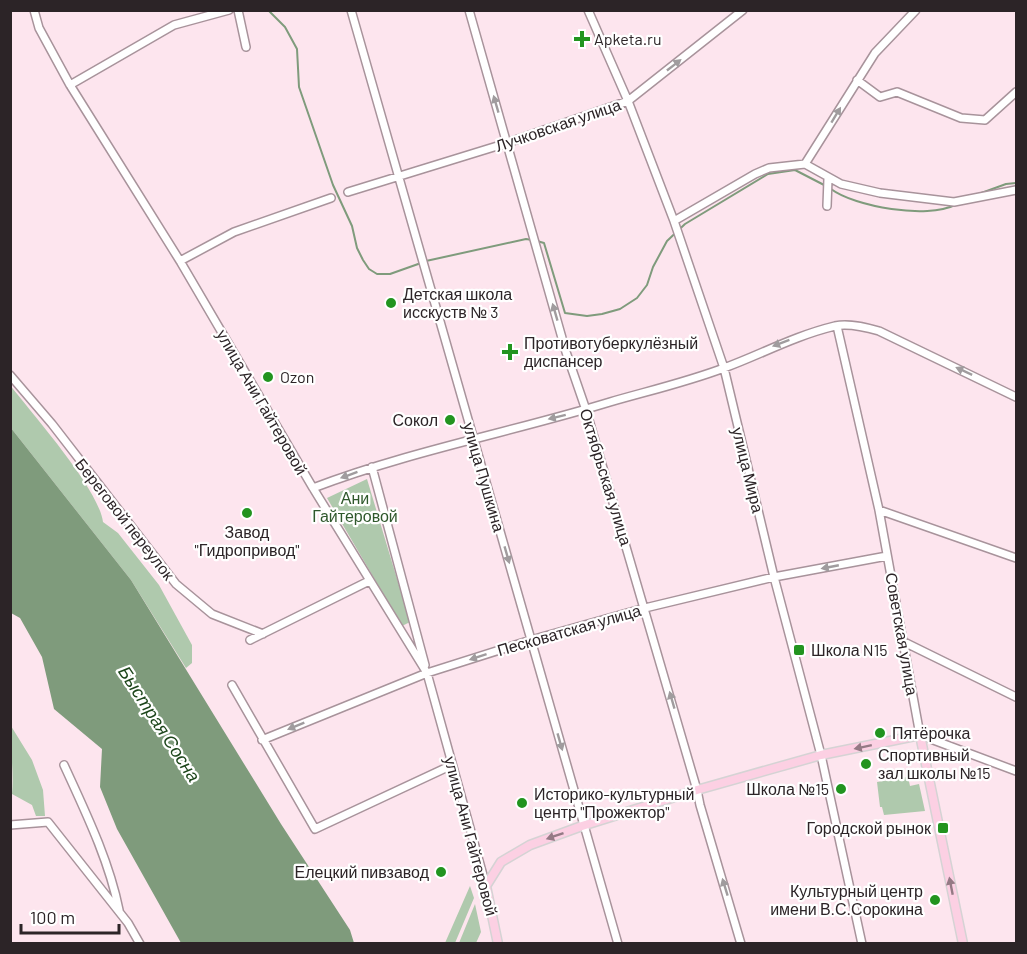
<svg xmlns="http://www.w3.org/2000/svg" width="1027" height="954" font-family="Barlow,sans-serif">
<style>
.green{fill:#afc9ad}
.water{fill:#7f9b7c}
.lines{fill:none;stroke-linecap:round;stroke-linejoin:round}
.stream{stroke:#7f9b7c;stroke-width:2}
.minor-casing{stroke:#a8939b;stroke-width:10}
.major-casing{stroke:#d5d3d4;stroke-width:11}
.minor{stroke:#fff;stroke-width:7}
.major{stroke:#fcd0e3;stroke-width:8}
.oneway{fill:#a09c9e}
.oneway2{fill:#947a85}
.poi-dot{fill:#22941f;stroke:#fff;stroke-width:2}
.labels{text-anchor:middle;stroke-width:4.5;stroke-linejoin:round;paint-order:stroke}
.poi-label{font-size:16px;fill:#2c2427;stroke:#fff;text-anchor:start}
.street-label{font-size:16px;fill:#2c2427;stroke:#fff}
.park-label{font-size:16px;fill:#2f582c;stroke:#fff}
.water-label{font-size:18px;font-style:italic;fill:#1d461b;stroke:#fff}
</style>
<rect width="100%" height="100%" fill="#fde5ee"/>
<path class="green" d="M 10,385 C 33,415 99,489 103,522 L 118,533 L 159,585 L 192,645 L 192,663 L 186,668 L 131,580 L 11,428 Z
M 367,479 L 410,622 L 402,626 L 327,498 Z
M 11,726 L 32,760 L 43,790 L 45,816 L 36,816 L 32,805 L 12,794 C 14,771 10,750 11,726 Z
M 908,777 L 910,786 L 919,784 L 925,811 L 884,815 L 882,807 L 880,807 L 877,782 Z
M 470,886 L 474,898 L 455,943 L 445,943 Z
M 475,904 L 481,932 L 476,943 L 459,943 Z"/>
<path class="water" d="M 11,428 L 131,580 L 281,824 L 350,930 L 354,943 L 181,943 L 117,829 L 100,787 L 102,749 L 54,709 L 42,657 L 20,618 L 11,613 Z"/>
<g class="lines">
<path class="stream" d="M 268,10 L 285,27 L 297,49 L 299,87 L 333,185 L 352,226 L 357,248 L 363,260 L 369,269 L 377,274 L 390,274 L 421,263
M 831,189 C 855,207 927,219 955,205
M 973,196 L 1006,184 L 1016,183
M 537,241 L 544,243 L 565,313 L 587,316 L 602,314 L 620,309 L 637,298 L 647,285 L 653,267 L 667,241 L 685,224 L 768,174 L 795,170 L 826,186
M 426,261 L 526,239 L 532,240"/>
<defs>
<path id="minor" d="M 34,10 L 39,28 L 70,85 L 180,261 L 313,488 L 427,673 L 486,886
M 238,10 L 246,47
M 351,10 L 618,944
M 469,10 L 566,352 L 586,410 L 697,790 L 700,805 L 741,944
M 588,10 L 628,101 L 674,221 L 724,368 L 774,577 L 821,755 L 862,944
M 857,80 L 880,97 L 897,92 L 961,118 L 985,120 L 1016,92
M 70,85 L 174,25 L 229,10
M 805,164 L 875,53 L 916,10
M 348,192 L 507,143 L 628,101 L 743,10
M 827,206 L 828,179
M 674,221 L 755,174 L 769,168 L 805,164 L 841,184 L 880,193 L 954,202 L 1016,190
M 180,261 L 234,232 L 331,198
M 837,326 L 879,510 L 920,735 L 1016,771
M 10,375 L 52,424 L 176,584 L 212,614 L 263,634
M 372,467 L 425,665
M 313,488 C 410,451 512,432 610,402 C 648,391 687,382 724,368 C 762,354 794,336 835,326 C 849,323 865,327 879,331 L 1016,397
M 879,510 L 1016,558
M 250,640 L 369,581
M 904,642 L 1016,697
M 232,685 L 315,829 L 452,765
M 262,740 L 427,673 L 531,640 L 645,608 L 774,577 L 887,556
M 64,765 C 85,811 109,860 119,910
M 10,825 L 48,822 L 128,923 L 140,944"/>
<path id="major" d="M 498,944 L 486,886 L 501,862 L 530,845 L 582,826 L 697,790 L 821,755 L 920,735 L 963,944"/>
</defs>
<use href="#minor" class="minor-casing"/>
<use href="#major" class="major-casing"/>
<use href="#minor" class="minor"/>
<use href="#major" class="major"/>
</g>
<defs><path id="oneway-solid" d="M-6-.8H1V-3.2L6.5 0L1 3.2V.8H-6Z" transform="scale(1.5)"/></defs>
<g class="oneway">
<use href="#oneway-solid" transform="translate(674 65) rotate(-38)"/>
<use href="#oneway-solid" transform="translate(496 104) rotate(-106)"/>
<use href="#oneway-solid" transform="translate(836 115) rotate(-59)"/>
<use href="#oneway-solid" transform="translate(555 312) rotate(-106)"/>
<use href="#oneway-solid" transform="translate(781 343) rotate(159)"/>
<use href="#oneway-solid" transform="translate(964 371) rotate(-155)"/>
<use href="#oneway-solid" transform="translate(557 417) rotate(166)"/>
<use href="#oneway-solid" transform="translate(349 475) rotate(160)"/>
<use href="#oneway-solid" transform="translate(507 555) rotate(74)"/>
<use href="#oneway-solid" transform="translate(830 567) rotate(169)"/>
<use href="#oneway-solid" transform="translate(478 657) rotate(162)"/>
<use href="#oneway-solid" transform="translate(672 700) rotate(-106)"/>
<use href="#oneway-solid" transform="translate(296 726) rotate(158)"/>
<use href="#oneway-solid" transform="translate(560 742) rotate(74)"/>
<use href="#oneway-solid" transform="translate(725 887) rotate(-107)"/>
</g>
<g class="oneway2">
<use href="#oneway-solid" transform="translate(863 747) rotate(168)"/>
<use href="#oneway-solid" transform="translate(555 836) rotate(161)"/>
<use href="#oneway-solid" transform="translate(951 886) rotate(-101)"/>
</g>
<g class="poi-dot">
<path d="M579 30h6v6h6v6h-6v6h-6v-6h-6v-6h6z"/>
<circle cx="391" cy="303" r="6"/>
<path d="M507 343h6v6h6v6h-6v6h-6v-6h-6v-6h6z"/>
<circle cx="268" cy="377" r="6"/>
<circle cx="450" cy="420" r="6"/>
<circle cx="247" cy="513" r="6"/>
<rect x="793" y="644" width="12" height="12" rx="3"/>
<circle cx="880" cy="733" r="6"/>
<circle cx="866" cy="764" r="6"/>
<circle cx="841" cy="789" r="6"/>
<circle cx="522" cy="803" r="6"/>
<rect x="937" y="822" width="12" height="12" rx="3"/>
<circle cx="441" cy="872" r="6"/>
<circle cx="935" cy="900" r="6"/>
</g>
<g class="labels">
<g class="poi-label">
<text x="594" y="45">Apketa.ru</text>
<text x="403" y="300">Детская школа<tspan x="403" dy="18">исскуств № 3</tspan></text>
<text x="524" y="349">Противотуберкулёзный<tspan x="524" dy="18">диспансер</tspan></text>
<text x="280" y="383">Ozon</text>
<text x="438" y="426" text-anchor="end">Сокол</text>
<text x="247" y="538" text-anchor="middle">Завод<tspan x="247" dy="18">"Гидропривод"</tspan></text>
<text x="811" y="656">Школа N15</text>
<text x="892" y="739">Пятёрочка</text>
<text x="878" y="761">Спортивный<tspan x="878" dy="18">зал школы №15</tspan></text>
<text x="829" y="795" text-anchor="end">Школа №15</text>
<text x="534" y="800">Историко-культурный<tspan x="534" dy="18">центр "Прожектор"</tspan></text>
<text x="931" y="834" text-anchor="end">Городской рынок</text>
<text x="429" y="878" text-anchor="end">Елецкий пивзавод</text>
<text x="923" y="897" text-anchor="end">Культурный центр<tspan x="923" dy="18">имени В.С.Сорокина</tspan></text>
</g>
<g class="street-label">
<text transform="translate(558 125) rotate(-19)" y="6">Лучковская улица</text>
<text transform="translate(262 402) rotate(60)" y="6">улица Ани Гайтеровой</text>
<text transform="translate(748 470) rotate(76)" y="6">улица Мира</text>
<text transform="translate(484 477) rotate(74)" y="6">улица Пушкина</text>
<text transform="translate(606 477) rotate(73)" y="6">Октябрьская улица</text>
<text transform="translate(125 519) rotate(52)" y="6">Береговой переулок</text>
<text transform="translate(569 630) rotate(-16)" y="6">Песковатская улица</text>
<text transform="translate(902 634) rotate(80)" y="6">Советская улица</text>
<text transform="translate(471 836) rotate(75)" y="6">улица Ани Гайтеровой</text>
</g>
<g class="park-label">
<text x="355" y="504">Ани<tspan x="355" dy="18">Гайтеровой</tspan></text>
</g>
<g class="water-label">
<text transform="translate(159 724) rotate(57)" y="6">Быстрая Сосна</text>
</g>
</g>
<rect width="1027" height="954" fill="none" stroke="#2c2427" stroke-width="24"/>
<path d="M21 924v9h98v-9" fill="none" stroke="#2c2427" stroke-width="3"/>
<text x="30" y="924" font-size="18" fill="#2c2427" stroke="#ffffff" stroke-width="4.5" paint-order="stroke">100 m</text>
</svg>
